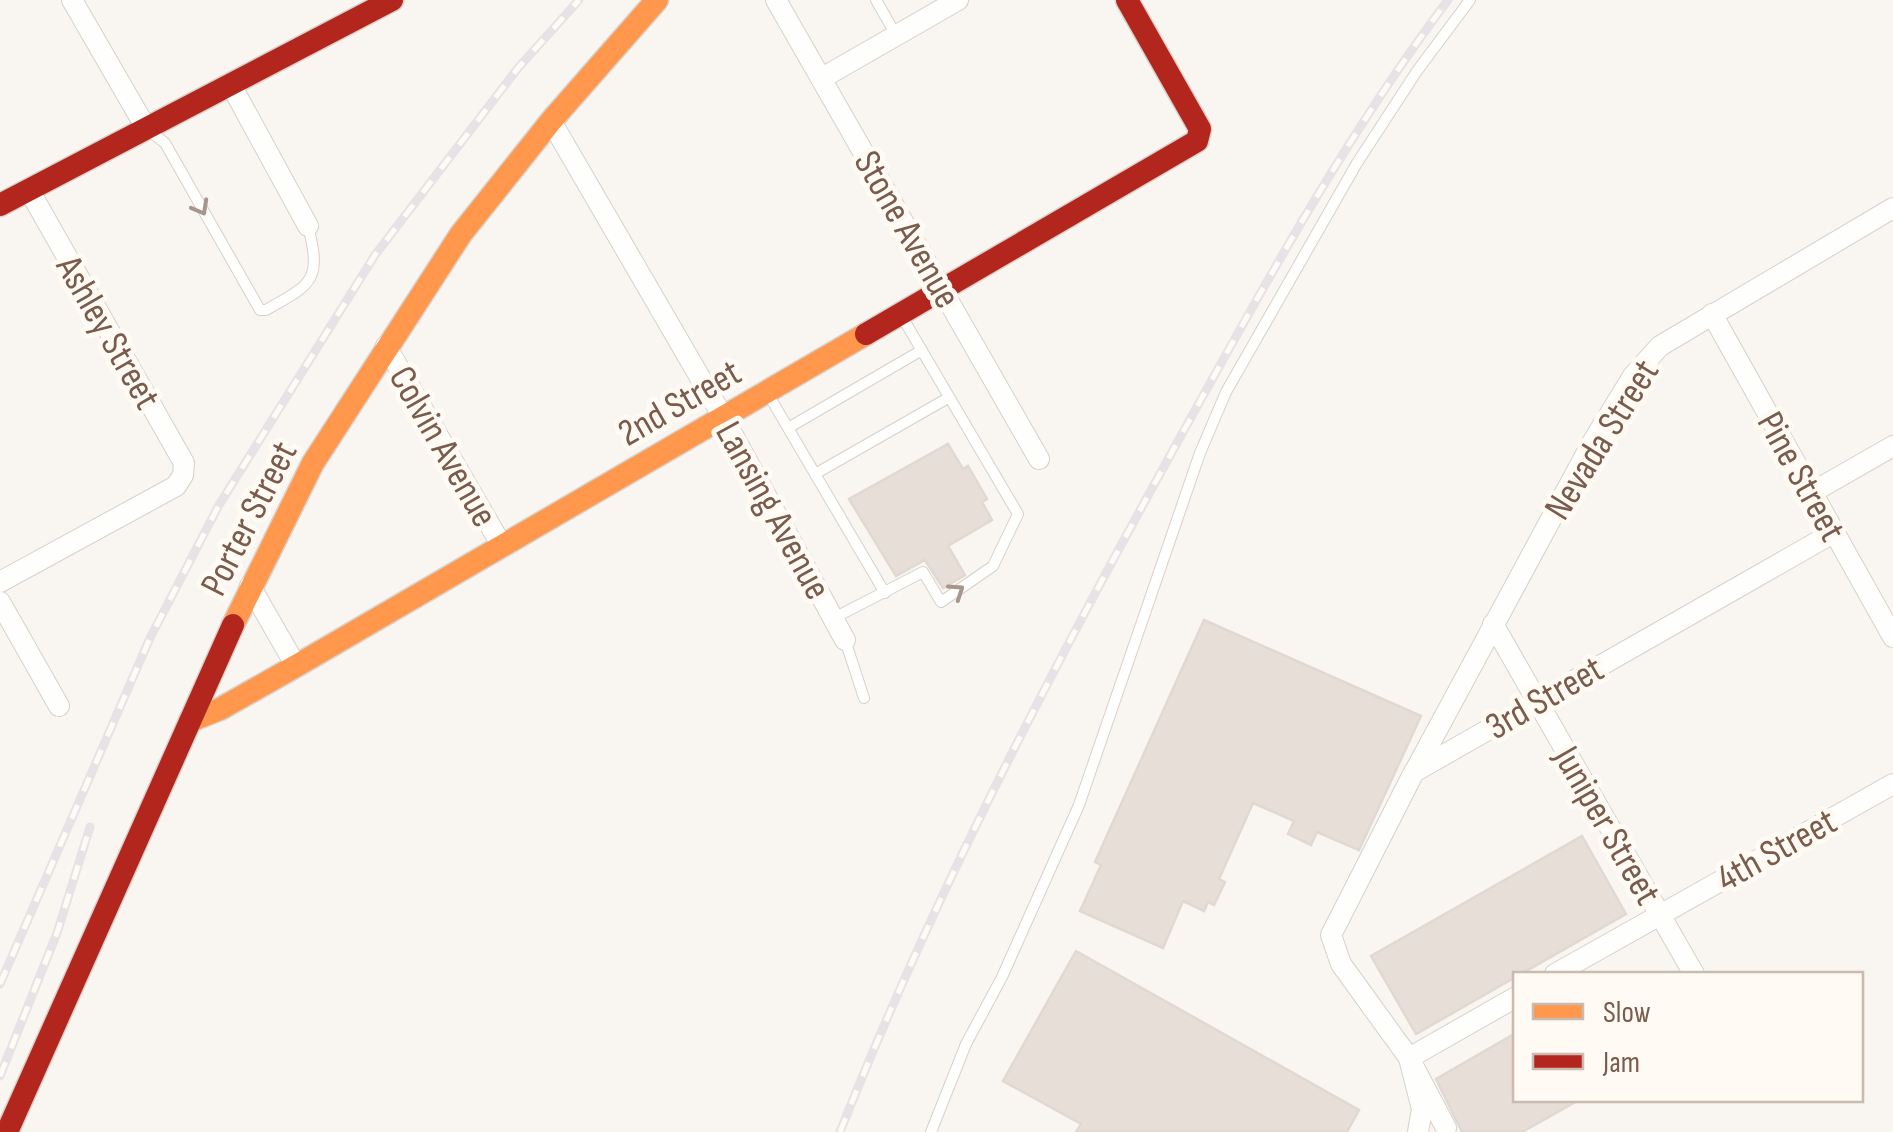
<svg xmlns="http://www.w3.org/2000/svg" width="1893" height="1132" font-family="'Sofia Sans Condensed',sans-serif">
<style>
.building{fill:#e6ded7;stroke:#e2d8d2;stroke-width:2.5}
.lines{fill:none;stroke-linecap:round;stroke-linejoin:round}
.lane-casing{stroke:#d7d1cb;stroke-width:12}
.street-casing{stroke:#d7d1cb;stroke-width:22}
.slow-casing{stroke:#d9d2cb;stroke-width:25}
.jam-casing{stroke:#d9d2cb;stroke-width:25}
.lane{stroke:#fefefd;stroke-width:10}
.street{stroke:#fefefd;stroke-width:20}
.slow{stroke:#ff974d;stroke-width:22}
.jam{stroke:#b3261e;stroke-width:22}
.rail-casing{stroke:#e6e3e7;stroke-width:9}
.rail{stroke:#fffaf3;stroke-width:5;stroke-dasharray:15;stroke-linecap:butt}
.oneway{stroke:#a8958b}
.labels{text-anchor:middle;stroke-width:10;stroke-linejoin:round;paint-order:stroke}
.street-label{font-size:38px;fill:#7a5c4d;stroke:#fffaf3}
</style>
<rect width="100%" height="100%" fill="#f9f5f0"/>
<path class="building" d="M 948,444 L 963,469 L 968,466 L 987,499 L 982,502 L 992,520 L 948,546 L 965,575 L 943,588 L 925,560 L 896,576 L 849,499 Z
M 1204,620 L 1421,716 L 1359,850 L 1317,832 L 1311,845 L 1288,834 L 1294,821 L 1253,803 L 1219,879 L 1225,882 L 1214,905 L 1208,902 L 1204,911 L 1183,901 L 1163,948 L 1080,911 L 1101,865 L 1095,862 Z
M 1582,836 L 1626,914 L 1416,1034 L 1371,956 Z
M 1076,951 L 1359,1110 L 1347,1132 L 1076,1132 L 1081,1124 L 1003,1081 Z
M 1516,1033 L 1516,1100 L 1579,1100 L 1522,1132 L 1462,1132 L 1436,1079 Z"/>
<g class="lines">
<defs>
<path id="lane" d="M 876,0 L 896,35
M 151,132 L 165,143 L 260,310 L 266,310 C 312,284 322,281 308,226
M 768,394 L 788,428
M 815,474 L 948,398
M 885,593 L 788,428 L 922,350
M 834,618 L 923,572 L 941,602 L 993,566 L 1018,514 L 901,315
M 845,640 L 864,698
M 931,1132 L 966,1044 L 1002,977 L 1079,805 L 1200,453 L 1226,392 L 1357,163 L 1417,71 L 1470,0"/>
<path id="street" d="M 72,0 L 146,128
M 776,0 L 1039,459
M 822,78 L 958,0
M 231,85 L 308,226
M 551,121 L 723,417 L 845,640
M 1712,314 L 1893,637
M 386,346 L 502,546
M 1811,493 L 1893,446
M 0,582 L 176,486 L 183,475 L 184,463 L 29,190
M 250,586 L 296,666
M 0,602 L 59,706
M 1493,624 L 1694,974
M 1415,771 L 1592,443 L 1633,376 L 1660,346 L 1893,208
M 1555,974 L 1893,784
M 1446,1128 L 1409,1058 L 1341,964 L 1331,935 L 1414,772 L 1833,533
M 1418,1132 L 1422,1109 L 1409,1058 L 1516,997"/>
<path id="slow" d="M 233,625 L 313,463 L 461,234 L 551,121 L 657,0
M 190,721 L 220,709 L 296,666 L 866,334"/>
<path id="jam" d="M 0,205 L 392,0
M 866,334 L 1197,141 L 1200,129 L 1127,0
M 7,1132 L 233,625"/>
</defs>
<use href="#lane" class="lane-casing"/>
<use href="#street" class="street-casing"/>
<use href="#slow" class="slow-casing"/>
<use href="#jam" class="jam-casing"/>
<use href="#lane" class="lane"/>
<use href="#street" class="street"/>
<use href="#slow" class="slow"/>
<use href="#jam" class="jam"/>
<defs>
<path id="rail" d="M 0,984 L 150,638 L 219,505 L 375,255 L 518,68 L 579,0
M 0,1076 L 57,933 L 90,827
M 840,1132 C 933,897 1050,673 1172,452 C 1257,298 1342,141 1448,0"/>
</defs>
<use href="#rail" class="rail-casing"/>
<use href="#rail" class="rail"/>
</g>
<defs><path id="oneway-chevron" d="M-2-3.5L2.5 0L-2 3.5" fill="none" stroke-width="1.6" stroke-linecap="round" stroke-linejoin="round" transform="scale(2.5)"/></defs>
<g class="oneway">
<use href="#oneway-chevron" transform="translate(201 208) rotate(61)"/>
<use href="#oneway-chevron" transform="translate(957 591) rotate(-34)"/>
</g>
<g class="labels">
<g class="street-label">
<text transform="translate(908 229) rotate(60)" y="13">Stone Avenue</text>
<text transform="translate(109 332) rotate(60)" y="13">Ashley Street</text>
<text transform="translate(679 402) rotate(-30)" y="13">2nd Street</text>
<text transform="translate(1601 439) rotate(-58)" y="13">Nevada Street</text>
<text transform="translate(444 446) rotate(60)" y="13">Colvin Avenue</text>
<text transform="translate(1802 476) rotate(61)" y="13">Pine Street</text>
<text transform="translate(774 510) rotate(61)" y="13">Lansing Avenue</text>
<text transform="translate(248 518) rotate(-63)" y="13">Porter Street</text>
<text transform="translate(1544 697) rotate(-30)" y="13">3rd Street</text>
<text transform="translate(1608 825) rotate(60)" y="13">Juniper Street</text>
<text transform="translate(1776 849) rotate(-29)" y="13">4th Street</text>
</g>
</g>
<rect x="1513" y="972" width="350" height="130" fill="#fffaf3" stroke="#cabbb1" stroke-width="2.5"/>
<rect x="1533" y="1004" width="50" height="15" fill="#ff974d" stroke="#cabbb1" stroke-width="2.5"/>
<text x="1603" y="1022" font-size="30" fill="#7a5c4d">Slow</text>
<rect x="1533" y="1054" width="50" height="15" fill="#b3261e" stroke="#cabbb1" stroke-width="2.5"/>
<text x="1603" y="1072" font-size="30" fill="#7a5c4d">Jam</text>
</svg>
